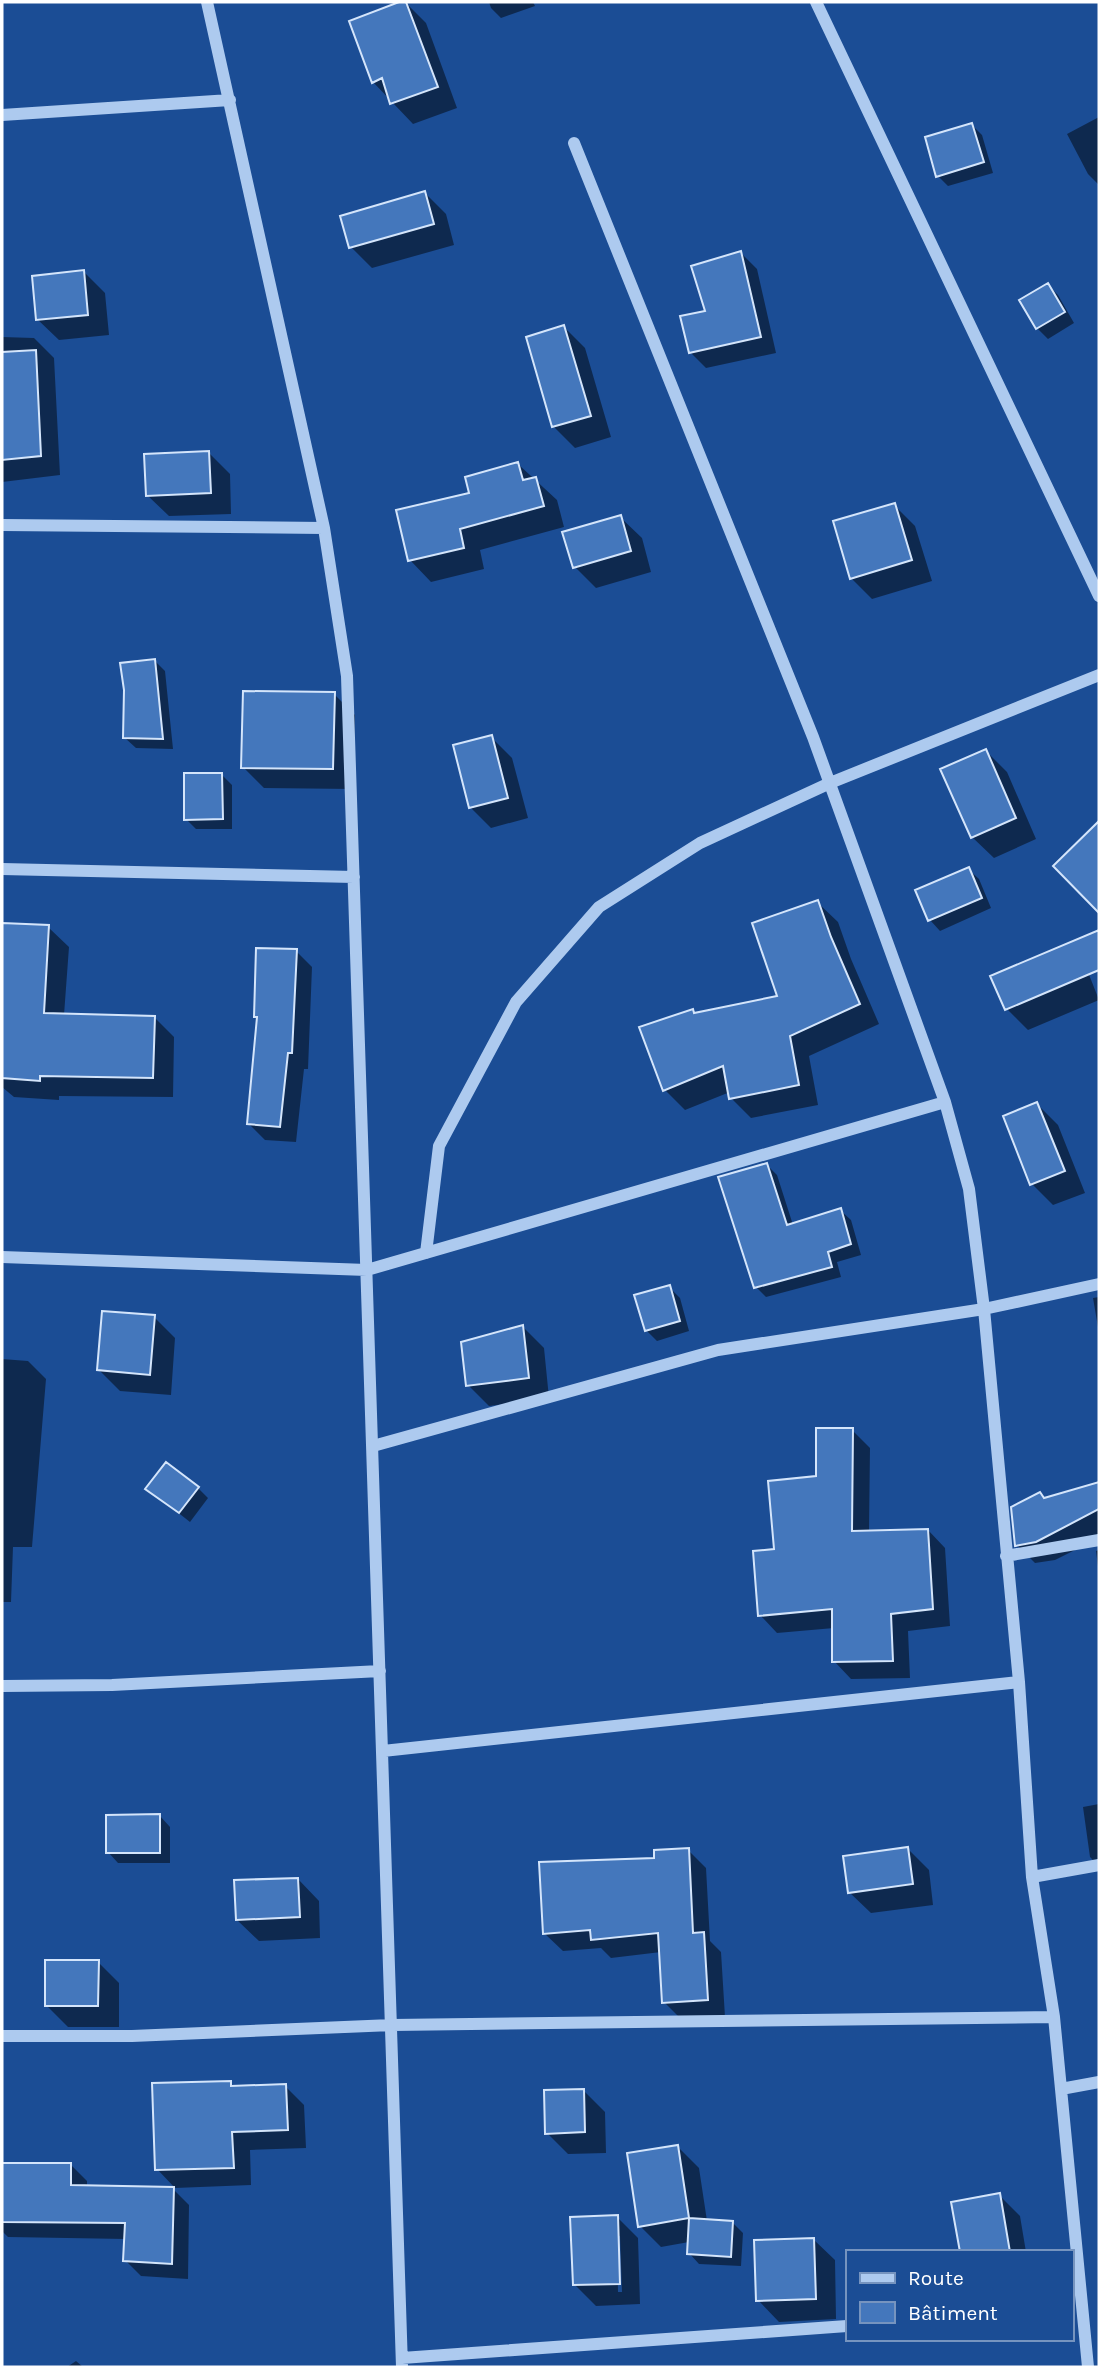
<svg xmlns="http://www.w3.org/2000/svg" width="1101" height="2369" font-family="Karla,sans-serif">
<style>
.shadow{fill:#0007;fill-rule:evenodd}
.building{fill:#4477bc;stroke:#d4e5fb;stroke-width:2}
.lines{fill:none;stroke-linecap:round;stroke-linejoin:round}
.minor{stroke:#adcaef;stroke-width:12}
</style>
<rect width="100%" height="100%" fill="#1b4d95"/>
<path class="shadow" d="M 405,2 L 426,23 L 457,108 L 413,124 L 373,82 L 351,22 Z
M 489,2 L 533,2 L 535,6 L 501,18 L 491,8 Z
M 1099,117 L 1099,185 L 1088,174 L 1067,134 Z
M 972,125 L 982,135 L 993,173 L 948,186 L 938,176 Z
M 425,193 L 446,214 L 454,245 L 372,268 L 351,247 Z
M 741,253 L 757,269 L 776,353 L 706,368 L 690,352 Z
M 84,272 L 105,293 L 109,335 L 59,340 L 37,319 Z
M 1048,285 L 1058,295 L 1074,323 L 1048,339 L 1037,328 Z
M 564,327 L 585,348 L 611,437 L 575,448 L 553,426 Z
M 2,337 L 34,338 L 54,358 L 60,475 L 2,482 Z
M 209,453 L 230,474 L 231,514 L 169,516 L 147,495 Z
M 518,464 L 557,500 L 564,527 L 480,550 L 484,569 L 431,582 L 410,560 L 471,494 Z
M 894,505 L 915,526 L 932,581 L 872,599 L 851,578 Z
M 620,517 L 642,538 L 651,572 L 596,588 L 575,567 Z
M 155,661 L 165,671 L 173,749 L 136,748 L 125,738 Z
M 334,694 L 355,715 L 353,789 L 264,788 L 243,767 Z
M 491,737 L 512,758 L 528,818 L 491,828 L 470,807 Z
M 986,751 L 1007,772 L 1036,839 L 994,858 L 972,837 Z
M 221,774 L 232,785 L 232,829 L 196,829 L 186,819 Z
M 968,869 L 979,879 L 991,908 L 940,931 L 930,920 Z
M 817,902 L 838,922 L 851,959 L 879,1024 L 809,1056 L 818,1105 L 751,1118 L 731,1098 L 730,1092 L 685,1110 L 665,1090 L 692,1011 L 695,1014 L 780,997 Z
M 4,925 L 48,927 L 69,947 L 64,1015 L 154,1017 L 174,1037 L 173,1097 L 59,1096 L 59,1100 L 14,1097 L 2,1087 Z
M 296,951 L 312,967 L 308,1069 L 304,1069 L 296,1142 L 265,1140 L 248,1123 L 259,1019 L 255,1016 Z
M 1086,967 L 1099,1000 L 1028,1030 L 1007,1009 Z
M 1037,1104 L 1058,1125 L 1085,1193 L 1053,1205 L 1032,1184 Z
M 767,1165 L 777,1175 L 793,1225 L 840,1210 L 851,1220 L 861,1255 L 837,1262 L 841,1277 L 766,1297 L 756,1287 Z
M 669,1287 L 680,1298 L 689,1331 L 657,1341 L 646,1330 Z
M 1099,1297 L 1099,1333 L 1093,1298 Z
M 154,1317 L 175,1338 L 171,1395 L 120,1391 L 99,1370 Z
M 523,1327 L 544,1348 L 549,1398 L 489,1406 L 468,1385 Z
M 2,1359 L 28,1361 L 46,1379 L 32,1547 L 13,1547 L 11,1602 L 2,1602 Z
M 852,1430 L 870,1448 L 869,1532 L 928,1530 L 945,1548 L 950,1626 L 908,1631 L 910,1678 L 851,1679 L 834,1661 L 834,1628 L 777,1633 L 760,1615 L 776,1551 Z
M 1099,1483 L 1099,1538 L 1055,1560 L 1035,1563 L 1017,1545 L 1045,1500 Z
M 198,1488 L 208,1498 L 190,1522 L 148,1489 Z
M 1099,1550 L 1099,1574 L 1096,1551 Z
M 1099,1804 L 1099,1866 L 1090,1857 L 1083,1807 Z
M 160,1816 L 170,1827 L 170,1863 L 118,1863 L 108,1852 Z
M 908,1849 L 929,1870 L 933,1905 L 871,1913 L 849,1892 Z
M 688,1850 L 706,1868 L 710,1941 L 721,1952 L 725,2017 L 682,2020 L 664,2002 L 661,1952 L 611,1958 L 601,1948 L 563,1951 L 544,1933 L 656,1860 Z
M 298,1879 L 319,1901 L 320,1938 L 259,1941 L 237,1920 Z
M 98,1962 L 119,1983 L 119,2027 L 68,2027 L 47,2006 Z
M 230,2082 L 235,2088 L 285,2086 L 304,2105 L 306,2148 L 250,2150 L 251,2185 L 175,2188 L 157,2169 Z
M 583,2090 L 605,2112 L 606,2153 L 568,2154 L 547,2133 Z
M 678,2147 L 699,2168 L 707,2221 L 732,2222 L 743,2233 L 741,2266 L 699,2264 L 689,2253 L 689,2242 L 661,2247 L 640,2226 Z
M 70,2164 L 87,2181 L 87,2187 L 173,2189 L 189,2205 L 188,2279 L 141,2276 L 125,2260 L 126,2239 L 8,2237 L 2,2231 L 2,2165 Z
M 999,2195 L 1020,2216 L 1026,2252 L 962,2252 Z
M 617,2217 L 638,2238 L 640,2304 L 596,2306 L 575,2285 ZM 617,2236 L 620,2236 L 622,2292 L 618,2292 Z
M 813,2239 L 835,2260 L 836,2319 L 779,2322 L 758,2300 Z
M 76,2361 L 83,2367 L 67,2367 Z"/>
<path class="building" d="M 399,2 L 406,2 L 438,87 L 390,104 L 382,78 L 372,83 L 349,21 Z
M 972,123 L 984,162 L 936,177 L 925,137 Z
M 425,191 L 434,224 L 349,248 L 340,216 Z
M 741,251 L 761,337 L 689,353 L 680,316 L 705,311 L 691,266 Z
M 84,270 L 88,315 L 36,320 L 32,276 Z
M 1048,283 L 1065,312 L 1036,329 L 1019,300 Z
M 564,325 L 591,416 L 552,427 L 526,337 Z
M 36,350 L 41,456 L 2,460 L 2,352 Z
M 209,451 L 211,493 L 146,496 L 144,454 Z
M 518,462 L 523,480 L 536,477 L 544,506 L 460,529 L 464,548 L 408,561 L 396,510 L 469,493 L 465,477 Z
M 895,503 L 912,560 L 850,579 L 833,521 Z
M 621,515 L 631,551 L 573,568 L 562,532 Z
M 155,659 L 163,739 L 123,738 L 124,690 L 120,663 Z
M 243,691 L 335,692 L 333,769 L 241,768 Z
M 492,735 L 508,798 L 469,808 L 453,745 Z
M 986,749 L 1016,818 L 971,838 L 940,769 Z
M 184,773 L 222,773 L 223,819 L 184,820 Z
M 1099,821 L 1099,913 L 1053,866 Z
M 969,867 L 982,898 L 928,921 L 915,890 Z
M 818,900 L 831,937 L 860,1004 L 790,1036 L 799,1085 L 729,1099 L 723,1066 L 663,1091 L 639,1027 L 693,1009 L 694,1013 L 777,996 L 752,923 Z
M 2,923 L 49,925 L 44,1013 L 155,1016 L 153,1078 L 40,1076 L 40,1081 L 2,1078 Z
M 1099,930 L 1099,970 L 1005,1010 L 990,976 Z
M 256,948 L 297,949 L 292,1053 L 288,1053 L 280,1127 L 247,1124 L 257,1017 L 254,1017 Z
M 1037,1102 L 1065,1171 L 1030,1185 L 1003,1116 Z
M 767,1163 L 787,1225 L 841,1208 L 851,1244 L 828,1252 L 832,1267 L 754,1288 L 718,1177 Z
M 670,1285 L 680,1321 L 645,1331 L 634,1295 Z
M 102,1311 L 155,1315 L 150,1375 L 97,1370 Z
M 523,1325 L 529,1378 L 466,1386 L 461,1342 Z
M 816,1428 L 853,1428 L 852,1531 L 928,1529 L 933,1609 L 891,1614 L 893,1661 L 832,1662 L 832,1609 L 758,1616 L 753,1551 L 774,1549 L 768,1481 L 816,1476 Z
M 166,1462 L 199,1487 L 179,1513 L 145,1489 Z
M 1099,1482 L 1099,1509 L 1036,1542 L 1015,1546 L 1011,1507 L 1040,1492 L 1044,1498 Z
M 160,1814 L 160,1853 L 106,1853 L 106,1815 Z
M 908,1847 L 913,1884 L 848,1893 L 843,1856 Z
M 689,1848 L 693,1933 L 704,1932 L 708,2000 L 662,2003 L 658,1933 L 591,1940 L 590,1930 L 543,1934 L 539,1862 L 654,1858 L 654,1850 Z
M 298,1878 L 300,1917 L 236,1920 L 234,1880 Z
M 45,1960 L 99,1960 L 98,2006 L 45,2006 Z
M 231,2081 L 231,2086 L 286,2084 L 288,2130 L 232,2132 L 234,2168 L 155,2170 L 152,2083 Z
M 584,2089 L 585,2132 L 545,2134 L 544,2090 Z
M 678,2145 L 689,2218 L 638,2227 L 627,2153 Z
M 2,2163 L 71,2163 L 71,2185 L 174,2187 L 172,2264 L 123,2261 L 125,2223 L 2,2222 Z
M 1000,2193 L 1010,2252 L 960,2252 L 951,2202 Z
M 618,2215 L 620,2284 L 573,2285 L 570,2217 Z
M 689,2218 L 733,2221 L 731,2257 L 687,2254 Z
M 814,2238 L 816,2299 L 756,2301 L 754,2240 Z"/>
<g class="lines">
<path class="minor" d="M 207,2 L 324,528 L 347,676 L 402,2367
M 816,2 L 1099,596
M 2,115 L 230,100
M 574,143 L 813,737 L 945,1102 L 969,1189 L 984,1309 L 1019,1682 L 1032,1877 L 1054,2017 L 1088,2367
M 2,525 L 324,528
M 2,869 L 354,877
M 426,1253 L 439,1146 L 516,1002 L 599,907 L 700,843 L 830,783 L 1099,675
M 2,1257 L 367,1270 L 945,1102
M 373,1446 L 718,1350 L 984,1309 L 1099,1284
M 1006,1556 L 1099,1540
M 2,1686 L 112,1685 L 380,1671
M 383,1751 L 1019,1682
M 1032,1877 L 1099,1865
M 2,2036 L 132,2036 L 392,2025 L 1054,2017
M 1061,2089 L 1099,2082
M 402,2358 L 847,2326"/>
</g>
<rect width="1101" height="2369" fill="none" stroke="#ffffff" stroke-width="7"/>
<rect x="846" y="2250" width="228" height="91" fill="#1b4d95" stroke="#7694bf" stroke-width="2"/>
<rect x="860" y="2273" width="35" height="10" fill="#adcaef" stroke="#7694bf" stroke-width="2"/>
<text x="908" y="2285" font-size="21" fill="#ffffff">Route</text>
<rect x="860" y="2302" width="35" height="21" fill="#4477bc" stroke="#7694bf" stroke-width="2"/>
<text x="908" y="2320" font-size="21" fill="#ffffff">Bâtiment</text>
</svg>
